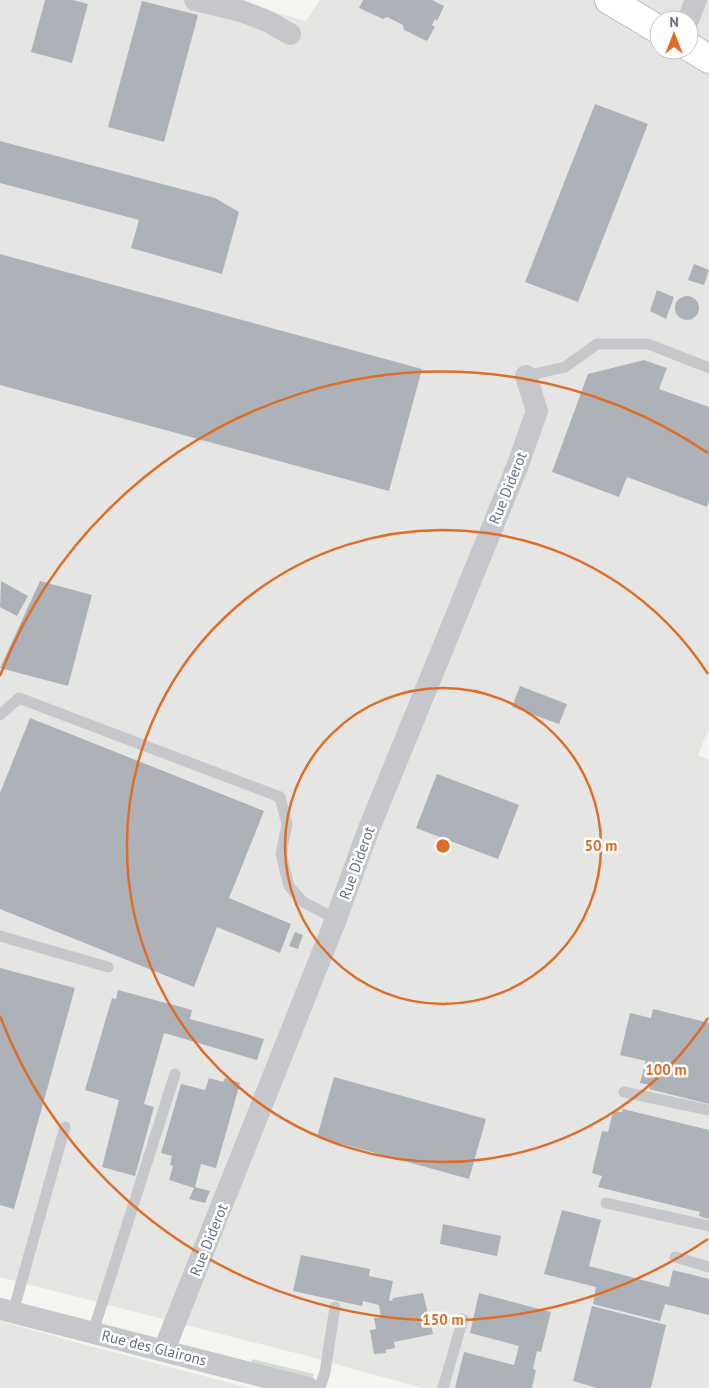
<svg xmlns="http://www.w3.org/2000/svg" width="709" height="1388" font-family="'PT Sans',sans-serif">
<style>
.built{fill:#e5e6e4;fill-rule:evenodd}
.green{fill:#d5dcd2}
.building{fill:#adb2b9}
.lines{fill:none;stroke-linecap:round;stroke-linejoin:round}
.secondary-casing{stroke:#b7babf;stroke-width:30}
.lane{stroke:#c5c7cb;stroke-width:11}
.street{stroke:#c5c7cb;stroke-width:22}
.secondary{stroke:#fff;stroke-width:28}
.ring{fill:none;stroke:#de6d28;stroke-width:2.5}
.labels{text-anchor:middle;stroke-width:5;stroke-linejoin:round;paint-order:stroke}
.street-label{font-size:15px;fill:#647081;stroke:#fff}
.centre{fill:#de6d28;stroke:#fff;stroke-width:2.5}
.ring-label{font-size:15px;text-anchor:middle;font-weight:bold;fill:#de6d28;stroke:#fff;stroke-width:5;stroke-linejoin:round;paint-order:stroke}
</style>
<rect width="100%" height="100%" fill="#f4f5f1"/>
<path class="built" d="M 0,0 L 229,0 L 306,21 L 320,0 L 709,0 L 709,728 L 698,755 L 709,760 L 709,1388 L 422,1388 L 307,1356 L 0,1277 ZM 659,20 L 689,20 L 689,50 L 659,50 Z
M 0,1321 L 79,1343 L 249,1388 L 0,1388 Z"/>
<path class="green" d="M 252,1359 L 314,1374 L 312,1382 L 250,1367 Z"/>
<path class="building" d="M 45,0 L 73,0 L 88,4 L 72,63 L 31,52 Z
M 363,0 L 432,0 L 444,6 L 437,21 L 435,19 L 432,25 L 435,27 L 427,41 L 404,30 L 403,25 L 387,17 L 383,19 L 359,8 Z
M 142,1 L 198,15 L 164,142 L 108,127 Z
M 595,104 L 648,124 L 578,302 L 525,282 Z
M 0,141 L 215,198 L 239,212 L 222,274 L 131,248 L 139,220 L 0,183 Z
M 0,254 L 422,369 L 389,491 L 0,385 Z
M 694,264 L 709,270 L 704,285 L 688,280 Z
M 657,290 L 674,297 L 666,319 L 650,311 Z
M675 308a12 12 0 1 1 24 0a12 12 0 1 1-24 0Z
M 644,360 L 667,368 L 659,389 L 709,407 L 709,500 L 707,507 L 627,477 L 619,497 L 552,472 L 588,374 Z
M 1,581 L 28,596 L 17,616 L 0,607 Z
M 40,581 L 92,595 L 68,686 L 0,668 Z
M 520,686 L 567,704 L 559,724 L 512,707 Z
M 30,718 L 264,811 L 229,898 L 291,924 L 280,953 L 217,927 L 194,987 L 0,909 L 0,793 Z
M 437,774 L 519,805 L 498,859 L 416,828 Z
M 295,932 L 303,935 L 298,949 L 289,946 Z
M 0,968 L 75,988 L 14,1209 L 0,1205 Z
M 118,990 L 192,1010 L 190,1019 L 264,1039 L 257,1060 L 164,1033 L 144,1104 L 154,1107 L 135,1176 L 102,1167 L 119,1100 L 85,1090 L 112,998 L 116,999 Z
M 653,1009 L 709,1023 L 709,1104 L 649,1089 L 650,1085 L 640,1083 L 646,1061 L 620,1055 L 630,1013 L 651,1018 Z
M 334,1077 L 486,1119 L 469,1179 L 317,1137 Z
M 209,1078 L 223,1082 L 225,1078 L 240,1083 L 216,1168 L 201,1164 L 195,1187 L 210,1191 L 205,1203 L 189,1199 L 194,1188 L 169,1180 L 173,1166 L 170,1165 L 172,1156 L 161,1153 L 181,1084 L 205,1090 Z
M 623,1109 L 709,1130 L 709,1219 L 699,1216 L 700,1212 L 598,1187 L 602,1176 L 592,1173 L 602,1131 L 608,1132 L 613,1111 L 622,1112 Z
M 562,1210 L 601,1220 L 589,1266 L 669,1287 L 673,1270 L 709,1279 L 709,1315 L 665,1304 L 660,1321 L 593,1304 L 596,1287 L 544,1274 Z
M 443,1224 L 501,1236 L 497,1256 L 440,1244 Z
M 301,1255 L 370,1269 L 369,1276 L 393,1281 L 389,1300 L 392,1301 L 393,1298 L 423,1293 L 433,1334 L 394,1342 L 395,1348 L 385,1350 L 386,1353 L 374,1354 L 370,1330 L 376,1329 L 374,1318 L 381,1317 L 379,1305 L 363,1301 L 362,1306 L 293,1291 Z
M 479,1293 L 551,1312 L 541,1352 L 537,1351 L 533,1369 L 536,1370 L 532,1388 L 455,1388 L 464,1352 L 514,1365 L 519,1346 L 470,1333 Z
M 592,1306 L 666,1325 L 651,1388 L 597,1388 L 573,1381 Z"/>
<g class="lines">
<defs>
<path id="secondary" d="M 609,0 L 659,30
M 689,47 L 709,59"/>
</defs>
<use href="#secondary" class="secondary-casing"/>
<path class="lane" d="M 526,376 L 565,367 L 597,344 L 648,344 L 709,368
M 0,715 L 19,698 L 280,797 L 287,824 L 281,854 L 289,886 L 303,902 L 336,919
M 0,936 L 108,967
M 624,1092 L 709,1110
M 606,1203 L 709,1226
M 675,1257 L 709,1267
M 13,1312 L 65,1127
M 93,1332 L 175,1074
M 320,1388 L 325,1372 L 335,1307
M 443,1388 L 463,1319"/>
<path class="street" d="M 195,0 L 241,11 L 267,21 L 290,34
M 688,20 L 696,0
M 0,1309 L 308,1388
M 164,1350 L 336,919 L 368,831 L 517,467 L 537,411 L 526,376"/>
<use href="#secondary" class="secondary"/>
</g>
<g class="ring">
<circle cx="443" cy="846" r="158"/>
<path d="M708 1018A316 316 0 1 1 708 674"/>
<path d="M708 1239A474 474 0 0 1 0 1016M0 676A474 474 0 0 1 708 453"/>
</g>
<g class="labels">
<g class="street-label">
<text transform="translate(508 488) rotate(-68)" y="5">Rue Diderot</text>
<text transform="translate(357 863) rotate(-70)" y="5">Rue Diderot</text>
<text transform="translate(209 1240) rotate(-68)" y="5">Rue Diderot</text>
<text transform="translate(154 1348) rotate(14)" y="5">Rue des Glairons</text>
</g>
</g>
<circle cx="443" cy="846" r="8" class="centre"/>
<g class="ring-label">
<text x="601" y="851">50 m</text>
<text x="666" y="1075">100 m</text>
<text x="443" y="1325">150 m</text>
</g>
<g transform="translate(674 35)"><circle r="24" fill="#ffffff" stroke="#c1c6cd"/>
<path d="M0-4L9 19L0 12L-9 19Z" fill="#de6d28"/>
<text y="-8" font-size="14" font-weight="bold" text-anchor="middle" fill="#647081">N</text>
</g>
</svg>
